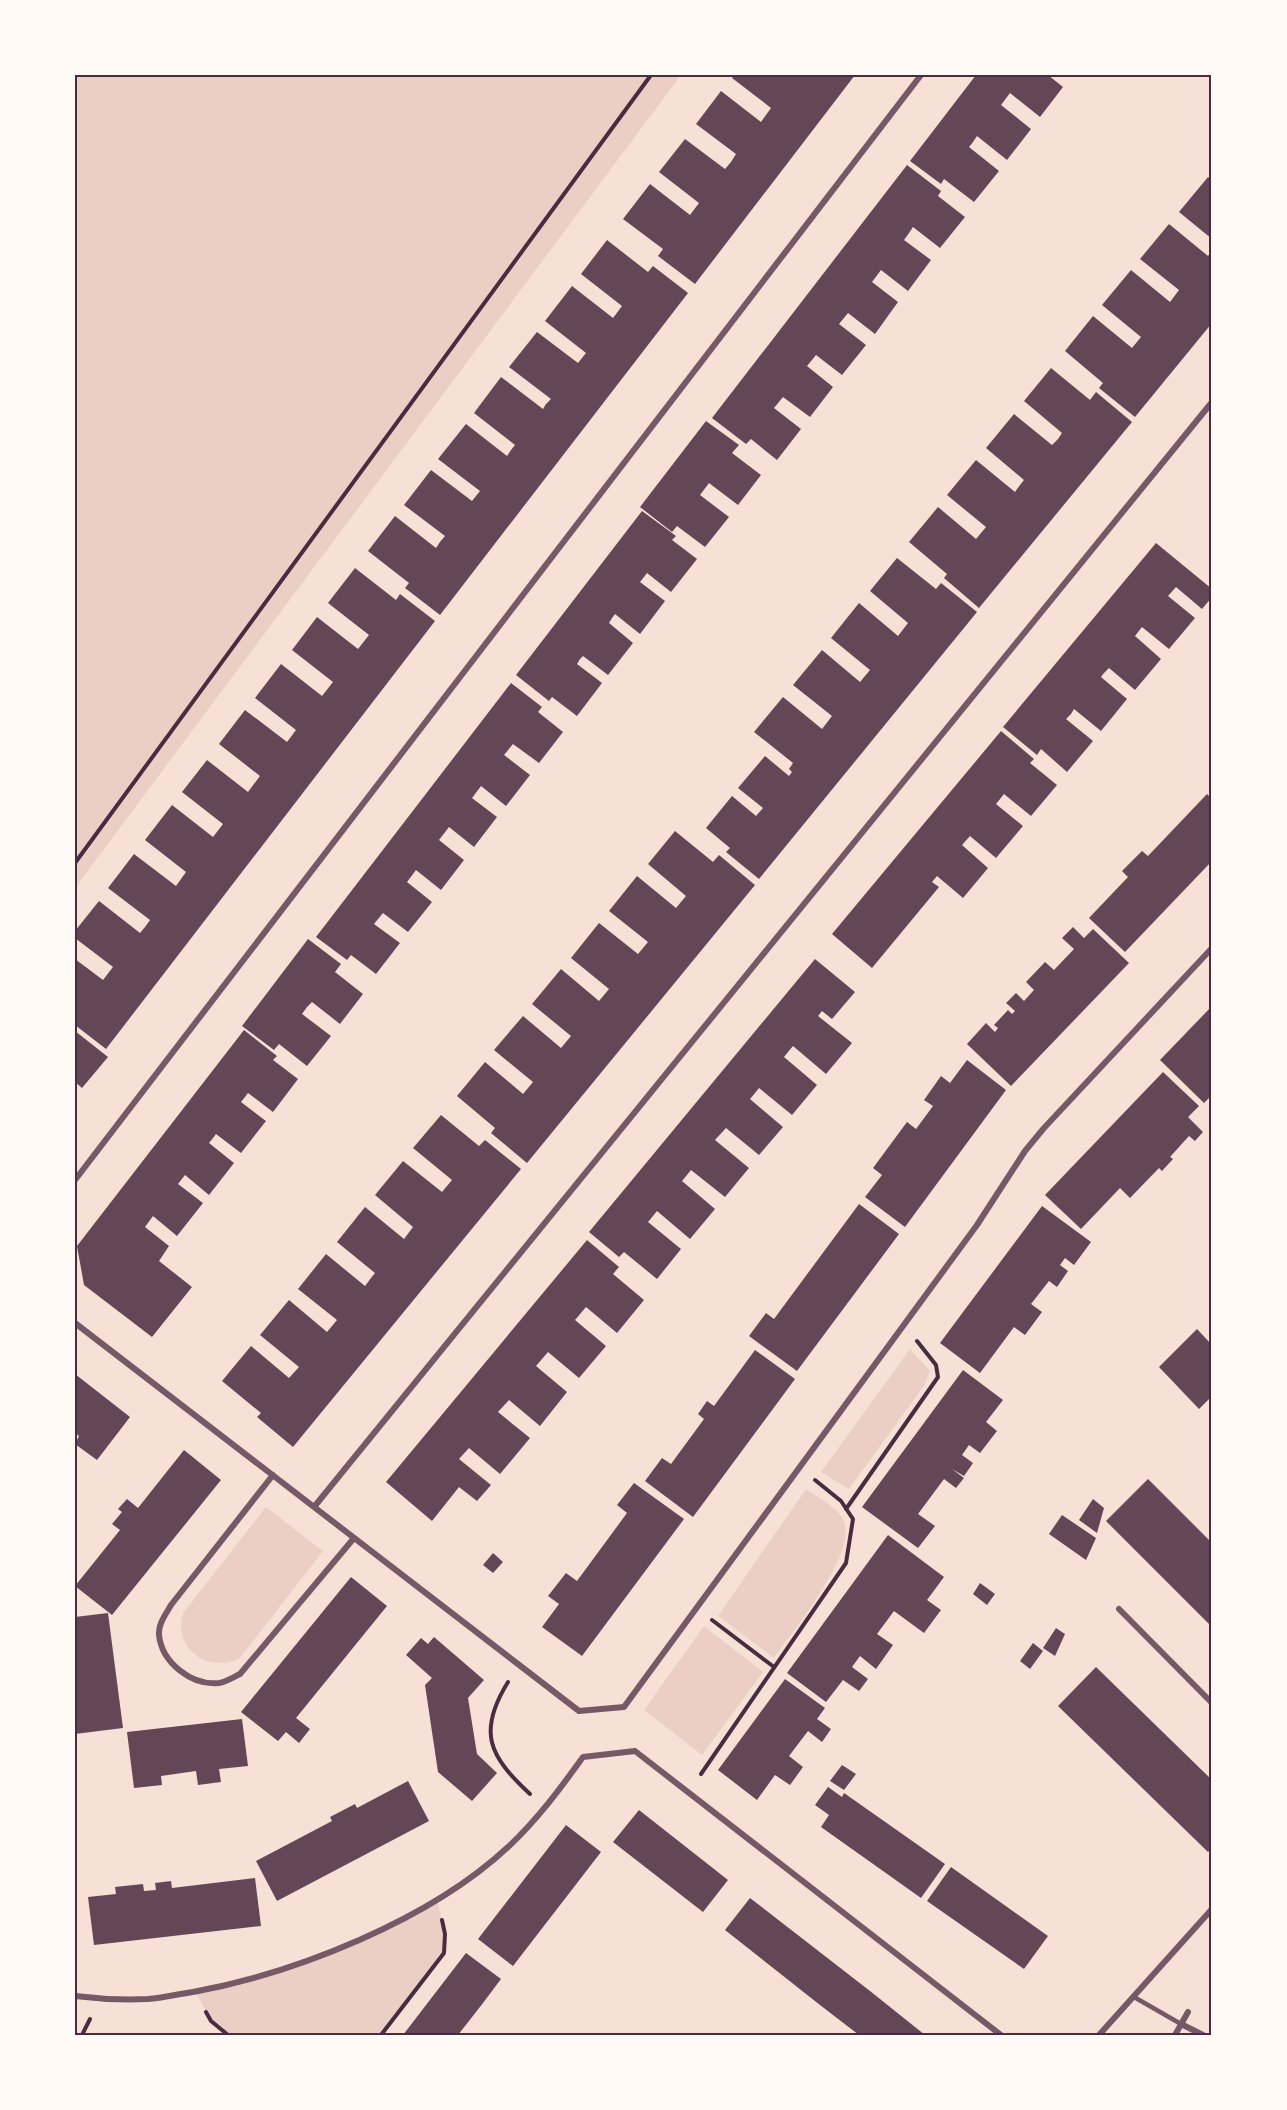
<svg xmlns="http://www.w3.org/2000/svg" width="1287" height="2110" font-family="Cabin,sans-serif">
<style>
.green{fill:#ebcfc5}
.building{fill:#644757}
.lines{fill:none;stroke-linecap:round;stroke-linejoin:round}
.path{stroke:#4a2c40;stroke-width:4}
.service{stroke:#755966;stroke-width:4.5}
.minor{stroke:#755966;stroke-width:6}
.neatline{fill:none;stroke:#4a2c40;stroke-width:2}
</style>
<rect width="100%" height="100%" fill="#f7e1d7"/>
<path class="green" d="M 75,75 L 681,75 L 75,888 Z
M 910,1349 L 930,1371 L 924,1386 L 849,1489 L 821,1472 Z
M 806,1489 C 818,1498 838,1507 844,1521 C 857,1554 793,1631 774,1658 L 718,1616 Z
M 266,1507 L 323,1551 L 240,1658 C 209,1674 172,1649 183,1613 Z
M 704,1626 L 763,1672 L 702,1755 L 644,1710 Z
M 437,1899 L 445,1934 L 444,1953 L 381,2035 L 228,2035 L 211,2021 L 195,1991 L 326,1955 Z"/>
<path class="building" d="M 734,75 L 855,75 L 695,284 L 658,256 L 663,249 L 623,219 L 650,184 L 690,215 L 699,203 L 659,172 L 685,139 L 725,169 L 731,162 L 736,154 L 696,124 L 721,91 L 761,122 L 771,108 L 732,78 Z
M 976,75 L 1048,75 L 1063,87 L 1040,117 L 1010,93 L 1001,105 L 1031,129 L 1007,160 L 977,136 L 973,142 L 969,147 L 999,171 L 974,202 L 944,179 L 941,184 L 910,161 Z
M 907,165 L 941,191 L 938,196 L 965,217 L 940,248 L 913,227 L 909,233 L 904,240 L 931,260 L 908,291 L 881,270 L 872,282 L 898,302 L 875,334 L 848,313 L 839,324 L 866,345 L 842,375 L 816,355 L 807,366 L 833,387 L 810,417 L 783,397 L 774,408 L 801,429 L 777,460 L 751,439 L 746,444 L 712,418 Z
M 1208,177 L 1212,180 L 1212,239 L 1179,212 Z
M 1169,224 L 1208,256 L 1212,250 L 1212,323 L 1135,417 L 1099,388 L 1103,383 L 1065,351 L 1093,316 L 1132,348 L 1141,337 L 1102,305 L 1131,270 L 1170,302 L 1179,290 L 1140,259 Z
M 607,240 L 648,272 L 653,266 L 688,293 L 440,615 L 405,588 L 409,583 L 368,551 L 395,516 L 436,548 L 440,542 L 445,536 L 404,505 L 431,470 L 472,501 L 480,491 L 438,459 L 466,424 L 507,456 L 511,450 L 515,445 L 474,413 L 501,377 L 543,409 L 546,404 L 551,399 L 509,367 L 537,332 L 578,363 L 586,353 L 545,321 L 572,286 L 613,318 L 622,306 L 581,274 Z
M 1051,368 L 1090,400 L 1096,392 L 1132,422 L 979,608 L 944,578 L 947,574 L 909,542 L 938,507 L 976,539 L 986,527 L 947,495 L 976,460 L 1015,492 L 1020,485 L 1024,480 L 986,448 L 1014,414 L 1052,445 L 1058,439 L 1062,433 L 1024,401 Z
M 706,421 L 739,445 L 732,453 L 761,475 L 738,505 L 709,483 L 700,495 L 729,517 L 705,547 L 677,526 L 672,532 L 640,507 Z
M 642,511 L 676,536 L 672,540 L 697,559 L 671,592 L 647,573 L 644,577 L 640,582 L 665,601 L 640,634 L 615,614 L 612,618 L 609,623 L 633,643 L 608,675 L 583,656 L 580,659 L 577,664 L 602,683 L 577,716 L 552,697 L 549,701 L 516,675 Z
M 1156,543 L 1212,589 L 1212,597 L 1202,609 L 1176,587 L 1168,596 L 1195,618 L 1169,649 L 1142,627 L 1138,632 L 1135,636 L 1161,659 L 1135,690 L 1109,668 L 1104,673 L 1101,677 L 1127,699 L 1101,731 L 1074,709 L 1071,714 L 1066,719 L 1093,741 L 1067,772 L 1041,749 L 1037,755 L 1003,727 Z
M 897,558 L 936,589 L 941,583 L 977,612 L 759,879 L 726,852 L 730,848 L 706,828 L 732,796 L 756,816 L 763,808 L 738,788 L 765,756 L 789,776 L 792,772 L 789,769 L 793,763 L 754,732 L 783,697 L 822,729 L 832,716 L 793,685 L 822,650 L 860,682 L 870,670 L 831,638 L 859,603 L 898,636 L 908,623 L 870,591 Z
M 355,568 L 396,600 L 400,594 L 435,621 L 106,1049 L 75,1025 L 75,959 L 103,980 L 113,967 L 75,938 L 75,931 L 99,901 L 140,933 L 145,927 L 150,920 L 108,888 L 134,854 L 176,886 L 186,872 L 145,840 L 172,805 L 213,837 L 223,824 L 182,792 L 207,760 L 248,792 L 260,776 L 219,744 L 245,710 L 287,742 L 296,730 L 255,698 L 281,664 L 322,696 L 333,682 L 292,650 L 317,617 L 358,649 L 369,635 L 328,603 Z
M 511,683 L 542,707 L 538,712 L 563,732 L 539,763 L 513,744 L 504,755 L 530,775 L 506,806 L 481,786 L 472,798 L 497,817 L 474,847 L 449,827 L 439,840 L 464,860 L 441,890 L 416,870 L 407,882 L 432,902 L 408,932 L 383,913 L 374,924 L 400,943 L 376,974 L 351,955 L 347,960 L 316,937 Z
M 1001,731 L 1034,759 L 1030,763 L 1057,785 L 1031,816 L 1004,794 L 996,804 L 1023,826 L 996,858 L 970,836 L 962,845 L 988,868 L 963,898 L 937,876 L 932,882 L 939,887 L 872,968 L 832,934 Z
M 1207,794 L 1212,799 L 1212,861 L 1125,952 L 1089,918 L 1128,877 L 1122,871 L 1142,851 L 1148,856 Z
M 675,831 L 713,862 L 719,855 L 755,885 L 527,1163 L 491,1133 L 495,1128 L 457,1096 L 485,1062 L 523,1094 L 533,1082 L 494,1050 L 523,1016 L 561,1048 L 571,1036 L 532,1004 L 561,969 L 599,1001 L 609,989 L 571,958 L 599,923 L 638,954 L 648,942 L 609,911 L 637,876 L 676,908 L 686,896 L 648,864 Z
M 1073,927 L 1084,938 L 1093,929 L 1129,963 L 1011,1086 L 967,1044 L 986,1023 L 995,1032 L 998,1028 L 994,1025 L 1008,1010 L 1012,1014 L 1015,1011 L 1006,1003 L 1016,993 L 1024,1001 L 1034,990 L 1026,982 L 1045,962 L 1054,970 L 1074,949 L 1062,938 Z
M 308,939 L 341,964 L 335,972 L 363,994 L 340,1024 L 312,1002 L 307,1007 L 302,1014 L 331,1036 L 307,1066 L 279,1044 L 274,1050 L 242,1026 Z
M 815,959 L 855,992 L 832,1019 L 822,1011 L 818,1016 L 852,1043 L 826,1074 L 793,1046 L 788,1052 L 784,1057 L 817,1085 L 792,1115 L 759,1088 L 755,1093 L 750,1099 L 783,1127 L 759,1155 L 726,1128 L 715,1140 L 749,1168 L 725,1197 L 691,1170 L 687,1175 L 682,1181 L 715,1209 L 690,1239 L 657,1211 L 653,1216 L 648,1222 L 681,1249 L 657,1279 L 624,1252 L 619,1257 L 589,1232 Z
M 1212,1006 L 1212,1095 L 1204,1103 L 1160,1060 Z
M 244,1030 L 277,1056 L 273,1060 L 298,1079 L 273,1112 L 248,1093 L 245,1097 L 241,1102 L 266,1121 L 241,1153 L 216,1134 L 213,1138 L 209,1143 L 234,1163 L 209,1195 L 185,1175 L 178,1184 L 203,1203 L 177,1236 L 153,1216 L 145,1227 L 169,1246 L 159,1261 L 192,1287 L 152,1337 L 84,1285 L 77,1246 Z
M 75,1031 L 108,1057 L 82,1088 L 75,1082 Z
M 967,1060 L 1006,1090 L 905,1227 L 865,1197 L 882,1175 L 873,1168 L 907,1122 L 916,1129 L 933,1106 L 924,1100 L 941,1076 L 950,1083 Z
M 1163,1072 L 1199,1106 L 1188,1117 L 1203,1132 L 1195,1141 L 1189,1136 L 1170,1157 L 1173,1159 L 1162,1171 L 1159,1168 L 1130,1198 L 1120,1188 L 1081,1229 L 1045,1195 Z
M 441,1115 L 479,1146 L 485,1140 L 521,1169 L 293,1447 L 257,1417 L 261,1413 L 222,1381 L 251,1346 L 289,1378 L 299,1367 L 260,1335 L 289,1300 L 327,1332 L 337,1320 L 298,1289 L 326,1254 L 365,1286 L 371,1278 L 375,1273 L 337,1242 L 365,1207 L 404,1239 L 413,1227 L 375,1195 L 403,1161 L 442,1192 L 452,1180 L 413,1148 Z
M 859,1204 L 899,1234 L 797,1371 L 749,1336 L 766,1313 L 774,1319 Z
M 1042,1206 L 1091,1242 L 1074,1265 L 1065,1258 L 1060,1265 L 1068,1271 L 1057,1287 L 1049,1281 L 1031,1304 L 1042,1312 L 1025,1335 L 1014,1327 L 980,1373 L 940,1343 Z
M 587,1240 L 619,1267 L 613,1274 L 644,1300 L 617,1333 L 586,1307 L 575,1320 L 606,1346 L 579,1378 L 548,1352 L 536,1366 L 567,1392 L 540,1426 L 509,1400 L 498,1412 L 530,1438 L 500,1474 L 469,1448 L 459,1459 L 491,1485 L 477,1501 L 459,1487 L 432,1521 L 386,1482 Z
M 1197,1329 L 1212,1345 L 1212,1396 L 1199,1409 L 1159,1367 Z
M 755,1350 L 795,1379 L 693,1517 L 645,1481 L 662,1458 L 671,1464 L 704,1419 L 698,1414 L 707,1401 L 714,1406 Z
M 963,1370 L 1003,1400 L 986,1422 L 997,1431 L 980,1453 L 969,1445 L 962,1455 L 973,1463 L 964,1476 L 952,1469 L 964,1478 L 956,1488 L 944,1479 L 918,1514 L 935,1526 L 918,1548 L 862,1507 Z
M 75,1374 L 130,1417 L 97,1460 L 75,1444 L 79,1436 L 75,1433 Z
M 184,1450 L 221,1480 L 112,1615 L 75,1586 L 120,1530 L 112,1524 L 122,1512 L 118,1509 L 127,1499 L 138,1508 Z
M 1148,1479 L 1212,1543 L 1212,1627 L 1106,1521 Z
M 634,1483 L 684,1519 L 582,1656 L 542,1627 L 559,1604 L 548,1596 L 566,1573 L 577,1581 L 627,1513 L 617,1505 Z
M 1093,1499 L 1104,1508 L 1097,1533 L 1079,1520 Z
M 1062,1515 L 1096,1538 L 1086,1560 L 1049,1534 Z
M 888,1535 L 944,1577 L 927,1600 L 941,1610 L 924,1633 L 894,1611 L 877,1634 L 893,1645 L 876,1669 L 860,1656 L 852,1667 L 868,1679 L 859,1691 L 843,1680 L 826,1702 L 787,1673 Z
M 493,1553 L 503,1562 L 493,1573 L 483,1565 Z
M 351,1577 L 387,1606 L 296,1718 L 310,1729 L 299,1743 L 286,1732 L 278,1741 L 241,1712 Z
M 980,1583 L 995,1594 L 987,1605 L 973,1594 Z
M 108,1613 L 123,1728 L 75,1734 L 75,1617 Z
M 1056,1628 L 1065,1634 L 1055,1656 L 1043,1648 Z
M 434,1637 L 484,1680 L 468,1698 L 477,1754 L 497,1773 L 472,1801 L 438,1772 L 425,1685 L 432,1678 L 406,1655 L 421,1638 L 428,1644 Z
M 1033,1643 L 1043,1651 L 1030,1669 L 1020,1661 Z
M 1096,1667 L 1212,1780 L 1212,1848 L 1208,1852 L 1058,1706 Z
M 785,1679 L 825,1708 L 817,1719 L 831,1729 L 822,1742 L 808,1731 L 789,1756 L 803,1767 L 790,1785 L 775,1775 L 757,1800 L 718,1770 Z
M 242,1719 L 248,1766 L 219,1769 L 221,1782 L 198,1785 L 196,1771 L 161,1776 L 162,1785 L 134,1788 L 127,1732 Z
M 842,1765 L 856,1774 L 844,1790 L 830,1781 Z
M 408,1781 L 429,1821 L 277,1901 L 256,1861 L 332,1821 L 330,1817 L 355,1804 L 357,1808 Z
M 828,1787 L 842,1797 L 844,1793 L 945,1864 L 921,1898 L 821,1827 L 829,1815 L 815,1805 Z
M 639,1810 L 728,1880 L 703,1912 L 613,1842 Z
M 566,1825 L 601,1852 L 513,1966 L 478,1939 Z
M 951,1867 L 1048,1936 L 1024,1969 L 927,1901 Z
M 255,1878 L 261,1926 L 94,1945 L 88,1897 L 116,1894 L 115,1887 L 143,1884 L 144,1891 L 156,1890 L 155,1883 L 171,1881 L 172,1888 Z
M 750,1898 L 870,1991 L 925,2035 L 859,2035 L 820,2005 L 725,1930 Z
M 466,1953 L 501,1979 L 483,2003 L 458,2035 L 403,2035 Z"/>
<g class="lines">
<path class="path" d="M 75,863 L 651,75
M 846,1509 L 938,1377 L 936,1365 L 917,1341
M 712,1620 L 774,1667
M 508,1682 C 477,1732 489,1756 530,1794
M 701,1774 L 846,1563 L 853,1519 L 841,1501 L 815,1480
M 206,2012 L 211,2021 L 228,2035
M 82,2035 L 90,2019
M 381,2035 L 444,1953 L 445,1934 L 442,1920"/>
<path class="service" d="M 1134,1997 L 1181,2024"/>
<path class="minor" d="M 75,1180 L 921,75
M 75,1323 L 579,1711 L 624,1707 L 977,1225 L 1025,1151 L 1044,1128 L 1212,948
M 273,1475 L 171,1605 C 166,1614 158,1624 159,1635 C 162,1663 192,1686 219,1683 C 226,1682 234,1677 240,1674 L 354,1538
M 314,1507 L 1212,402
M 1119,1609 L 1212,1703
M 75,1996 C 99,1999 124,2000 148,1999 C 163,1998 178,1994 193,1992 C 296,1973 430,1920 508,1847 C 537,1820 560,1789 583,1757 L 635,1751 L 1001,2035
M 1181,2024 L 1203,2035
M 1099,2035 L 1212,1909
M 1175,2035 L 1188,2012"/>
</g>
<rect width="1287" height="2110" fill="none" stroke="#fffaf5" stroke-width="153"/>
<rect x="76" y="76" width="1134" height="1958" class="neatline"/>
</svg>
